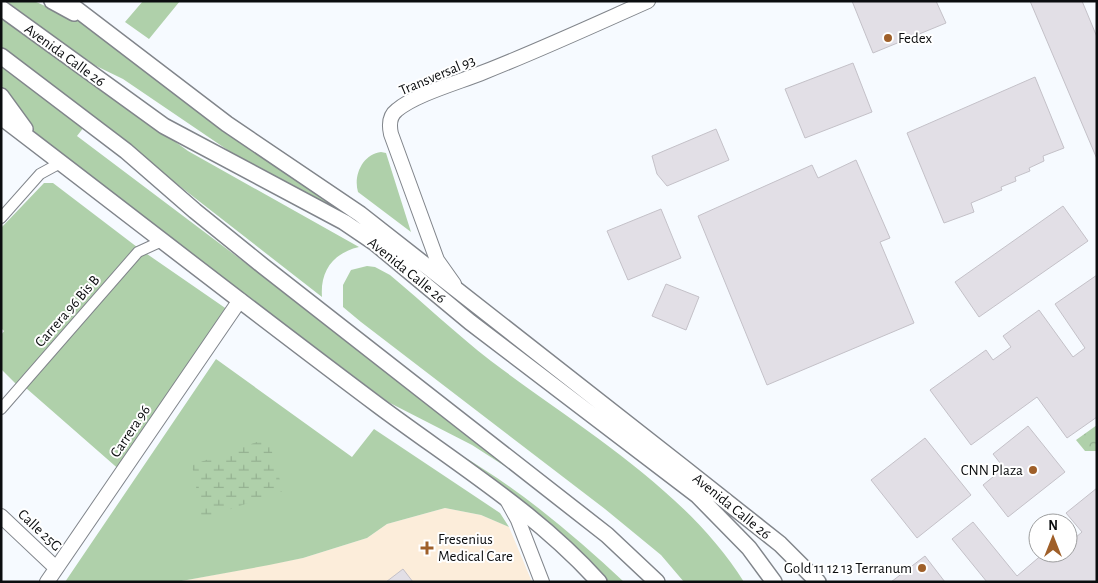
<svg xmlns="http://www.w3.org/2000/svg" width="1098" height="583" font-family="'Alegreya Sans',sans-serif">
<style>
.medical{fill:#fcedda}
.grass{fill:#afd0aa}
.wetland{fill:url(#wetland-marsh)}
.park{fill:url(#park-crowns)}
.building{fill:#e2dfe6;stroke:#c4c1c8}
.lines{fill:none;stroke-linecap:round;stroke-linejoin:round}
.street-casing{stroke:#81858b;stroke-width:12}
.secondary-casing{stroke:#81858b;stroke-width:16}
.primary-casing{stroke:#81858b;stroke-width:18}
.street{stroke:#fff;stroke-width:10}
.secondary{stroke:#fff;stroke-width:14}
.primary{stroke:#fff;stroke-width:15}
.poi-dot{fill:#9f5f29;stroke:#fff;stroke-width:2}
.labels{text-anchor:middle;stroke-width:4;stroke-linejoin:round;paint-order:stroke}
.poi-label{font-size:15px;fill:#0b0d0f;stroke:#fff;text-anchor:start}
.street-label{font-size:15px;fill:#0b0d0f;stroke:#fff}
</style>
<defs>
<pattern id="wetland-marsh" width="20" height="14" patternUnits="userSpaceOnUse" patternTransform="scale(1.25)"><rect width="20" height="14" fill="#afd0aa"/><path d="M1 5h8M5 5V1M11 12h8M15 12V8" fill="none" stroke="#95b191"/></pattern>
<pattern id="park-crowns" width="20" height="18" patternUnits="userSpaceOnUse" patternTransform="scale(1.25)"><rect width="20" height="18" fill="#afd0aa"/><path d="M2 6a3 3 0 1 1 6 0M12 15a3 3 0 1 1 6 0" fill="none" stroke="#95b191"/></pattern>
</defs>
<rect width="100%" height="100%" fill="#f6faff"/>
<path class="medical" d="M 445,508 L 481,515 L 509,527 L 532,582 L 176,582 L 303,558 L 367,538 L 387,524 Z"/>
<path class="grass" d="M 6,1 L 34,1 L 81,22 L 391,243 L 232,153 L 123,79 L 88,62 Z
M 143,1 L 180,1 L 149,39 L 125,22 Z
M 1,15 L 188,151 L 359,247 C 333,253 320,271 322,297 L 1,47 Z
M 1,65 L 84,127 L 77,136 L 361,350 L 523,478 L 472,445 L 388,402 L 116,197 L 32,130 L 1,85 Z
M 381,152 L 386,153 L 411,232 L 358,192 C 353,175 363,154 381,152 Z
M 44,183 L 53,183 L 137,247 L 17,385 L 1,369 L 1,335 L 4,331 L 1,328 L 1,228 Z
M 147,254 L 231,312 L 122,472 L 26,388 L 141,255 Z
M 367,266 L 375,267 L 390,275 C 424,303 456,334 491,361 C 577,426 686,489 744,582 L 684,582 L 661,555 L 605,509 L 361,322 L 343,307 L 343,285 L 351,270 Z
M 216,359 L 352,457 L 374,429 L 500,513 L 509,527 L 481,515 L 445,508 L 387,524 L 367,538 L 303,558 L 269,565 L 176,582 L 65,582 Z
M 459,454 C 519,489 573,534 624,582 L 605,582 L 519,501 Z"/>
<path class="wetland" d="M 268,438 L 283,491 L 202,519 L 192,465 Z"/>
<path class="park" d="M 1097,425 L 1097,451 L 1085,451 L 1076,440 Z"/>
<path class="building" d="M 852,1 L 936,1 L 946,23 L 873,53 Z
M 1030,1 L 1082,1 L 1097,37 L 1097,159 Z
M 853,63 L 872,112 L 805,138 L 785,89 Z
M 1035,77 L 1064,148 L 1043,156 L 1044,161 L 1029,168 L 1030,171 L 1015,177 L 1016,181 L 1001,187 L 1002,190 L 971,203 L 974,212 L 944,223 L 907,133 Z
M 716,129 L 729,160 L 667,186 L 657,174 L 652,156 Z
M 856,160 L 890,238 L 880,242 L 914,323 L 767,385 L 698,216 L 812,165 L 818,178 Z
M 1063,206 L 1088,241 L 979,317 L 955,282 Z
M 661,209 L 681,258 L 628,280 L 607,231 Z
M 1097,275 L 1097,417 L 1067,438 L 1037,397 L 971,445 L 930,390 L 986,350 L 993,360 L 1011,347 L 1003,336 L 1039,310 L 1073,357 L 1085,348 L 1055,304 Z
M 666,284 L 699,297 L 686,330 L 652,316 Z
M 1028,426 L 1065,472 L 1008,517 L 983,485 L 1004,468 L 993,454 Z
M 925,438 L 971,495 L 917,538 L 871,480 Z
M 1097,488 L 1097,582 L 987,582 L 952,539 L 973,522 L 1017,576 L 1044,553 L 1068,553 L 1068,544 L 1082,532 L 1066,513 Z
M 925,556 L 945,582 L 891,582 Z
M 403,569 L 413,582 L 386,582 Z"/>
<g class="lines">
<defs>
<path id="street" d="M 1,218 L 40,174 L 62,162
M 1,409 L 138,252 L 162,241"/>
<path id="secondary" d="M 454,284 L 437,260 L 391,134 C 389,125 389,116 397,110 C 416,94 460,82 484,72 C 540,50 594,25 648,1
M 507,500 L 518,520 L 542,582
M 1,516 L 56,568
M 47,582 L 240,300"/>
<path id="primary" d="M 52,1 L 74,13
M 66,1 L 227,124 L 360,214 L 684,468 L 780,544 L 818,582
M 1,8 L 164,126 L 344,222 L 375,243 L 470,322 L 697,495 L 749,548 L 774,582
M 1,56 L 126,151 L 195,211 L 263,266 L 607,535 L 657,582
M 1,96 L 25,129
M 1,117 C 127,213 252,311 379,406 C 454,462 536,512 599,582"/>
</defs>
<use href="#street" class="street-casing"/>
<use href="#secondary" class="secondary-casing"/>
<use href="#primary" class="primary-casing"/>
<use href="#street" class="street"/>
<use href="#secondary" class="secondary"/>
<use href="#primary" class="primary"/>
</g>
<g class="poi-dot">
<circle cx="888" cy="38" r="5"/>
<circle cx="1033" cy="470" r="5"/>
<path d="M424.5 540.5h5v5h5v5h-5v5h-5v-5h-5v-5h5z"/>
<circle cx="922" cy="568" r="5"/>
</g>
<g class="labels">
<g class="poi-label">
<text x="898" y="43">Fedex</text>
<text x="1023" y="475" text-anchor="end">CNN Plaza</text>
<text x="438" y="544">Fresenius<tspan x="438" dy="17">Medical Care</tspan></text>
<text x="912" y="573" text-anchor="end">Gold 11 12 13 Terranum</text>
</g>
<g class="street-label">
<text transform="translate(65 55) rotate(36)" y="5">Avenida Calle 26</text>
<text transform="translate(437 75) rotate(-23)" y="5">Transversal 93</text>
<text transform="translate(407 270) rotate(39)" y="5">Avenida Calle 26</text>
<text transform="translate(67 311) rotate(-49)" y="5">Carrera 96 Bis B</text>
<text transform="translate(130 431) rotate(-56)" y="5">Carrera 96</text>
<text transform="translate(732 506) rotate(39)" y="5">Avenida Calle 26</text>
<text transform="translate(40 530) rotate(43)" y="5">Calle 25G</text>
</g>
</g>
<rect width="1098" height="583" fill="none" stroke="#0b0d0f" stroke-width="5"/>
<g transform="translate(1053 538)"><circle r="24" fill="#ffffff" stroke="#9d9e9f"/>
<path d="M0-4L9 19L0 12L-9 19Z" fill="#9f5f29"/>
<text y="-8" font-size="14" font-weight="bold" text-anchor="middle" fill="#0b0d0f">N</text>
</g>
</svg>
